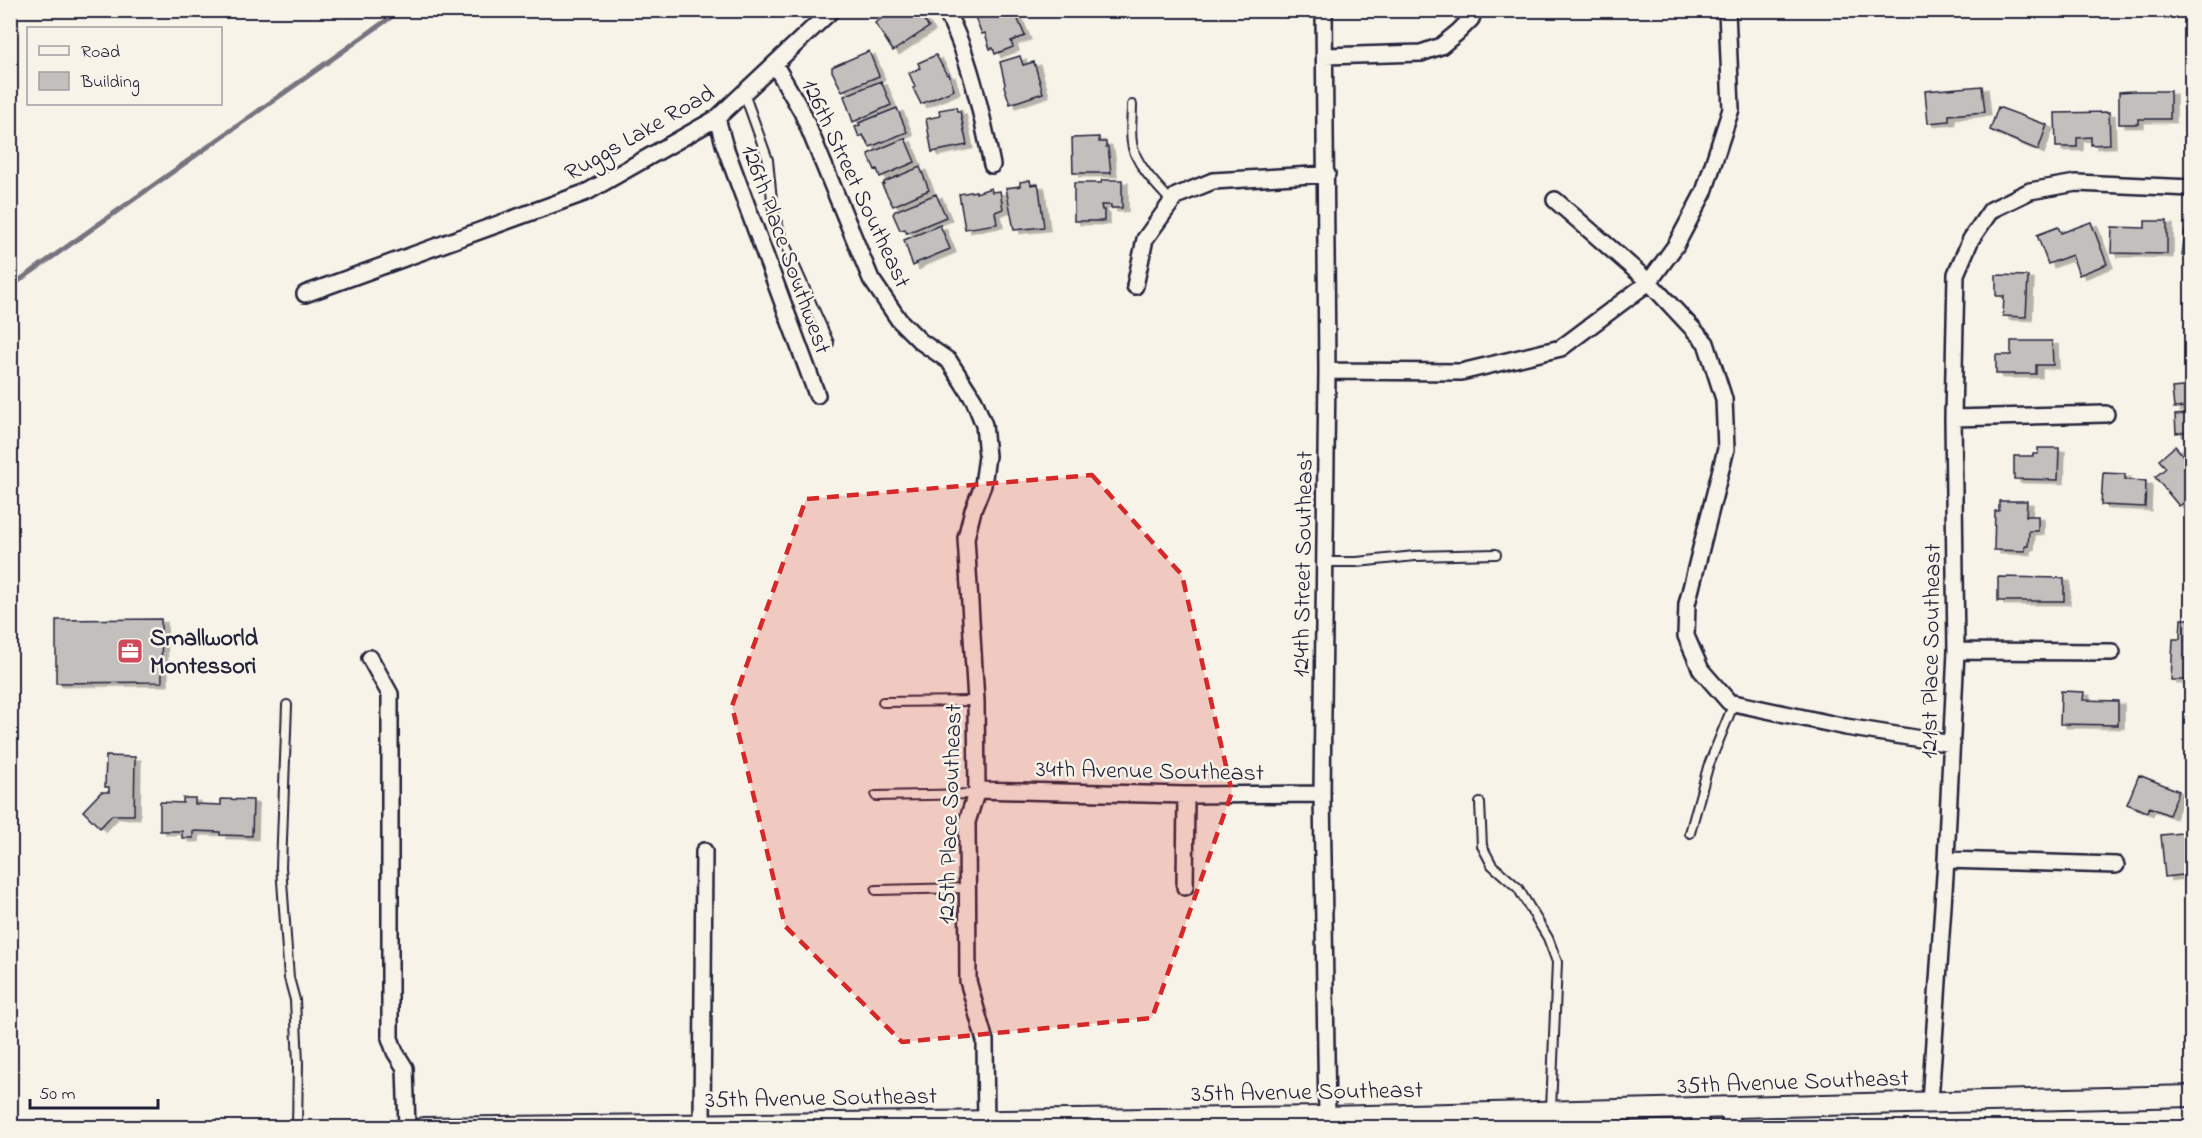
<svg xmlns="http://www.w3.org/2000/svg" width="2202" height="1138" font-family="'Indie Flower',sans-serif">
<style>
.lines{fill:none;stroke-linecap:round;stroke-linejoin:round}
.stream{stroke:#76747f;stroke-width:5}
.building{fill:#c2bfbd;stroke:#22223b;stroke-width:1.5;filter:url(#shadow)}
.service-casing{stroke:#22223b;stroke-width:12}
.minor-casing{stroke:#22223b;stroke-width:20}
.tertiary-casing{stroke:#22223b;stroke-width:24}
.service{stroke:#f7f3e8;stroke-width:8}
.minor{stroke:#f7f3e8;stroke-width:15}
.tertiary{stroke:#f7f3e8;stroke-width:20}
.marked{fill:#d62828;fill-opacity:0.2;stroke:#d62828;stroke-width:4.5;stroke-dasharray:12 8;stroke-linejoin:round}
.labels{text-anchor:middle;stroke-width:5;stroke-linejoin:round;paint-order:stroke}
.street-label{font-size:24px;fill:#22223b;stroke:#f7f3e8}
.poi-label{font-size:24px;font-weight:bold;fill:#22223b;stroke:#f7f3e8;text-anchor:start}
</style>
<defs>
<filter id="shadow"><feDropShadow dx="6" dy="3.5" stdDeviation="0" flood-color="#0004"/></filter>
</defs>
<rect width="100%" height="100%" fill="#f7f3e8"/>
<filter id="ink" filterUnits="userSpaceOnUse"><feTurbulence type="fractalNoise" baseFrequency=".0167" numOctaves="2"/><feDisplacementMap in="SourceGraphic" scale="12" xChannelSelector="R" yChannelSelector="G"/><feConvolveMatrix kernelMatrix="1 2 1 2 8 2 1 2 1" color-interpolation-filters="sRGB"/></filter>
<g filter="url(#ink)">
<g class="lines">
<path class="stream" d="M 10,287 L 401,10"/>
</g>
<path class="building" d="M 894,10 L 921,10 L 923,13 L 920,15 L 929,27 L 893,51 L 875,23 Z
M 996,10 L 1014,10 L 1025,36 L 1011,41 L 1013,47 L 995,54 L 993,48 L 990,49 L 985,33 L 982,34 L 975,17 Z
M 869,51 L 879,76 L 842,91 L 832,71 L 832,67 Z
M 936,55 L 947,75 L 949,74 L 954,90 L 921,104 L 913,88 L 915,87 L 909,73 L 920,68 L 918,63 Z
M 1020,56 L 1023,65 L 1034,62 L 1043,93 L 1010,104 L 1004,86 L 1005,84 L 1000,62 Z
M 881,81 L 891,105 L 853,122 L 844,96 Z
M 1982,86 L 1985,112 L 1949,115 L 1949,121 L 1928,123 L 1925,91 Z
M 2134,91 L 2170,91 L 2170,119 L 2138,119 L 2138,124 L 2119,124 L 2119,92 Z
M 956,107 L 957,111 L 960,111 L 967,145 L 932,152 L 926,119 L 940,116 L 939,110 Z
M 1998,107 L 2047,125 L 2038,150 L 1990,130 Z
M 897,108 L 907,132 L 870,147 L 863,135 L 859,137 L 855,127 L 860,125 L 859,123 Z
M 2109,112 L 2110,144 L 2091,145 L 2091,137 L 2077,138 L 2077,147 L 2056,147 L 2055,113 Z
M 2184,112 L 2192,112 L 2192,143 L 2184,143 Z
M 1099,137 L 1099,142 L 1106,142 L 1106,147 L 1108,147 L 1111,173 L 1073,173 L 1072,138 Z
M 905,138 L 915,162 L 880,177 L 877,169 L 875,170 L 868,154 Z
M 920,167 L 929,190 L 893,206 L 882,185 L 884,184 L 884,182 Z
M 1030,180 L 1031,185 L 1038,184 L 1039,188 L 1044,227 L 1014,230 L 1006,188 L 1020,186 L 1020,182 Z
M 1102,180 L 1122,180 L 1122,208 L 1111,208 L 1111,205 L 1101,205 L 1102,210 L 1104,210 L 1104,221 L 1074,221 L 1074,183 L 1101,183 Z
M 991,188 L 992,192 L 1000,191 L 1003,209 L 995,212 L 997,224 L 965,229 L 959,194 L 976,191 L 976,193 Z
M 936,194 L 946,217 L 907,233 L 905,229 L 900,230 L 893,214 L 895,211 Z
M 2145,221 L 2167,221 L 2167,254 L 2111,253 L 2112,227 L 2145,228 Z
M 2091,222 L 2107,264 L 2079,275 L 2072,255 L 2048,264 L 2037,235 L 2058,227 L 2061,233 Z
M 940,225 L 950,249 L 916,263 L 917,264 L 913,266 L 904,240 Z
M 2185,231 L 2192,232 L 2192,258 L 2182,256 Z
M 1996,275 L 2028,276 L 2026,317 L 2003,316 L 2004,296 L 1996,296 Z
M 2011,341 L 2052,341 L 2053,365 L 2036,365 L 2036,374 L 1996,374 L 1996,355 L 2011,355 Z
M 2192,386 L 2192,431 L 2176,433 L 2175,415 L 2187,414 L 2187,407 L 2174,408 L 2172,388 Z
M 2175,446 L 2192,466 L 2192,504 L 2189,506 L 2185,502 L 2179,506 L 2155,477 L 2166,468 L 2159,460 Z
M 2038,448 L 2059,448 L 2058,480 L 2014,479 L 2014,456 L 2033,456 L 2033,454 L 2038,454 Z
M 2103,473 L 2125,474 L 2125,480 L 2146,481 L 2145,507 L 2101,505 Z
M 1999,501 L 2027,501 L 2026,516 L 2038,516 L 2038,531 L 2029,531 L 2028,546 L 2025,546 L 2025,551 L 1994,550 L 1995,511 L 1999,511 Z
M 1998,577 L 2064,578 L 2064,601 L 1998,601 Z
M 161,619 L 162,682 L 56,683 L 56,620 Z
M 2181,619 L 2192,619 L 2192,680 L 2171,680 L 2173,639 L 2180,639 Z
M 2061,691 L 2084,692 L 2083,700 L 2118,701 L 2118,725 L 2060,724 Z
M 106,756 L 135,757 L 134,815 L 112,815 L 100,828 L 83,811 L 101,792 L 109,792 L 109,787 L 105,787 Z
M 2139,775 L 2179,791 L 2169,815 L 2149,807 L 2147,812 L 2127,804 Z
M 183,798 L 195,798 L 195,804 L 221,805 L 221,799 L 253,800 L 252,836 L 220,835 L 220,832 L 193,831 L 193,838 L 182,838 L 182,831 L 160,831 L 160,802 L 183,803 Z
M 2192,832 L 2192,849 L 2189,849 L 2192,874 L 2165,877 L 2161,835 Z"/>
<g class="lines">
<defs>
<path id="service" d="M 744,93 L 768,160 L 773,210 L 781,235 L 829,343
M 1132,105 C 1132,117 1130,131 1132,143 C 1134,163 1159,188 1172,202
M 1325,562 L 1357,562 L 1415,556 L 1496,554
M 883,702 L 976,701
M 287,705 L 281,867 L 289,978 L 295,1000 L 298,1063 L 297,1128
M 876,796 L 976,794
M 1480,803 L 1482,846 L 1492,865 L 1518,888 L 1548,938 L 1557,962 L 1551,1110
M 1690,833 L 1708,767 L 1734,703
M 876,890 L 967,888"/>
<path id="minor" d="M 945,10 C 970,54 982,116 992,165
M 1324,10 L 1327,371 L 1322,794 L 1327,1117
M 1727,10 L 1731,109 L 1704,192 L 1676,245 L 1649,282 L 1706,343 L 1724,399 L 1726,449 L 1687,604 L 1686,636 L 1701,670 L 1729,702 L 1846,727 L 1952,744
M 1325,56 L 1421,53 L 1441,46 L 1458,32 L 1471,19 L 1474,10
M 775,65 L 802,112 L 871,279 L 899,320 L 920,341 L 949,361 L 974,400 L 984,425 L 987,456 L 983,485 L 973,510 L 966,538 L 976,701 L 977,790 L 967,822 L 968,981 L 985,1041 L 986,1128
M 717,118 L 724,144 L 817,395
M 1135,286 L 1145,239 L 1176,196 L 1213,181 L 1327,174
M 305,294 L 587,192 L 717,118 L 832,10
M 1327,371 L 1461,372 L 1561,348 L 1649,282 L 1555,200
M 1953,418 L 2106,414
M 1956,651 L 2112,652
M 370,658 L 390,694 L 390,1038 L 395,1052 L 405,1068 L 407,1128
M 977,790 L 1186,795 L 1322,794
M 1946,860 L 2116,865
M 1185,887 L 1186,795
M 1930,1102 L 1946,860 L 1956,651 L 1953,418 L 1956,274 L 1971,239 L 1991,210 L 2030,191 L 2076,183 L 2192,188
M 1700,1109 L 1700,1128
M 702,1124 L 704,851
M 1730,1128 L 1731,1108"/>
<path id="tertiary" d="M 424,1128 L 1327,1117 L 2192,1096"/>
</defs>
<use href="#service" class="service-casing"/>
<use href="#minor" class="minor-casing"/>
<use href="#tertiary" class="tertiary-casing"/>
<use href="#service" class="service"/>
<use href="#minor" class="minor"/>
<use href="#tertiary" class="tertiary"/>
</g>
</g>
<path class="marked" d="M 1092,475 L 1182,575 L 1232,792 L 1152,1018 L 902,1042 L 785,926 L 732,706 L 806,499 Z"/>
<defs>
<symbol id="office-square" viewBox="-11 -11 22 22"><rect x="-9" y="-9" width="18" height="18" rx="4" fill="#d1495b" stroke="#f7f3e8"/><path d="M-6-3h4V-5.5h4V-3h4V5H-6ZM-1-4.5V-3h2v-1.5ZM-6 0V1H6V0Z" fill="#fff"/></symbol>
</defs>
<g fill-rule="evenodd">
<use href="#office-square" x="115" y="636" width="30" height="30"/>
</g>
<g class="labels">
<g class="street-label">
<text transform="translate(639 132) rotate(-30)" y="8">Ruggs Lake Road</text>
<text transform="translate(857 183) rotate(65)" y="8">126th Street Southeast</text>
<text transform="translate(787 249) rotate(70)" y="8">126th Place Southwest</text>
<text transform="translate(1302 564) rotate(-89)" y="8">124th Street Southeast</text>
<text transform="translate(1930 651) rotate(-89)" y="8">121st Place Southeast</text>
<text transform="translate(1150 770) rotate(1)" y="8">34th Avenue Southeast</text>
<text transform="translate(949 814) rotate(-88)" y="8">125th Place Southeast</text>
<text transform="translate(1793 1081) rotate(-2)" y="8">35th Avenue Southeast</text>
<text transform="translate(1307 1091) rotate(-1)" y="8">35th Avenue Southeast</text>
<text transform="translate(821 1097) rotate(-1)" y="8">35th Avenue Southeast</text>
</g>
<g class="poi-label">
<text x="150" y="645">Smallworld<tspan x="150" dy="28">Montessori</tspan></text>
</g>
</g>
<rect width="2202" height="1138" fill="none" stroke="#f7f3e8" stroke-width="36"/>
<rect x="18" y="18" width="2166" height="1102" fill="none" stroke="#22223b" stroke-width="2" filter="url(#ink)"/>
<rect x="27" y="27" width="195" height="78" fill="#f7f3e8" stroke="#a29fa3" stroke-width="1.5"/>
<rect x="39" y="46" width="30" height="9" fill="#f7f3e8" stroke="#a29fa3" stroke-width="1.5"/>
<text x="81" y="57" font-size="18" fill="#22223b">Road</text>
<rect x="39" y="72" width="30" height="18" fill="#c2bfbd" stroke="#a29fa3" stroke-width="1.5"/>
<text x="81" y="87" font-size="18" fill="#22223b">Building</text>
<path d="M30 1099v9h128v-9" fill="none" stroke="#22223b" stroke-width="3"/>
<text x="39" y="1099" font-size="18" fill="#22223b" stroke="#f7f3e8" stroke-width="4.5" paint-order="stroke">50 m</text>
</svg>
